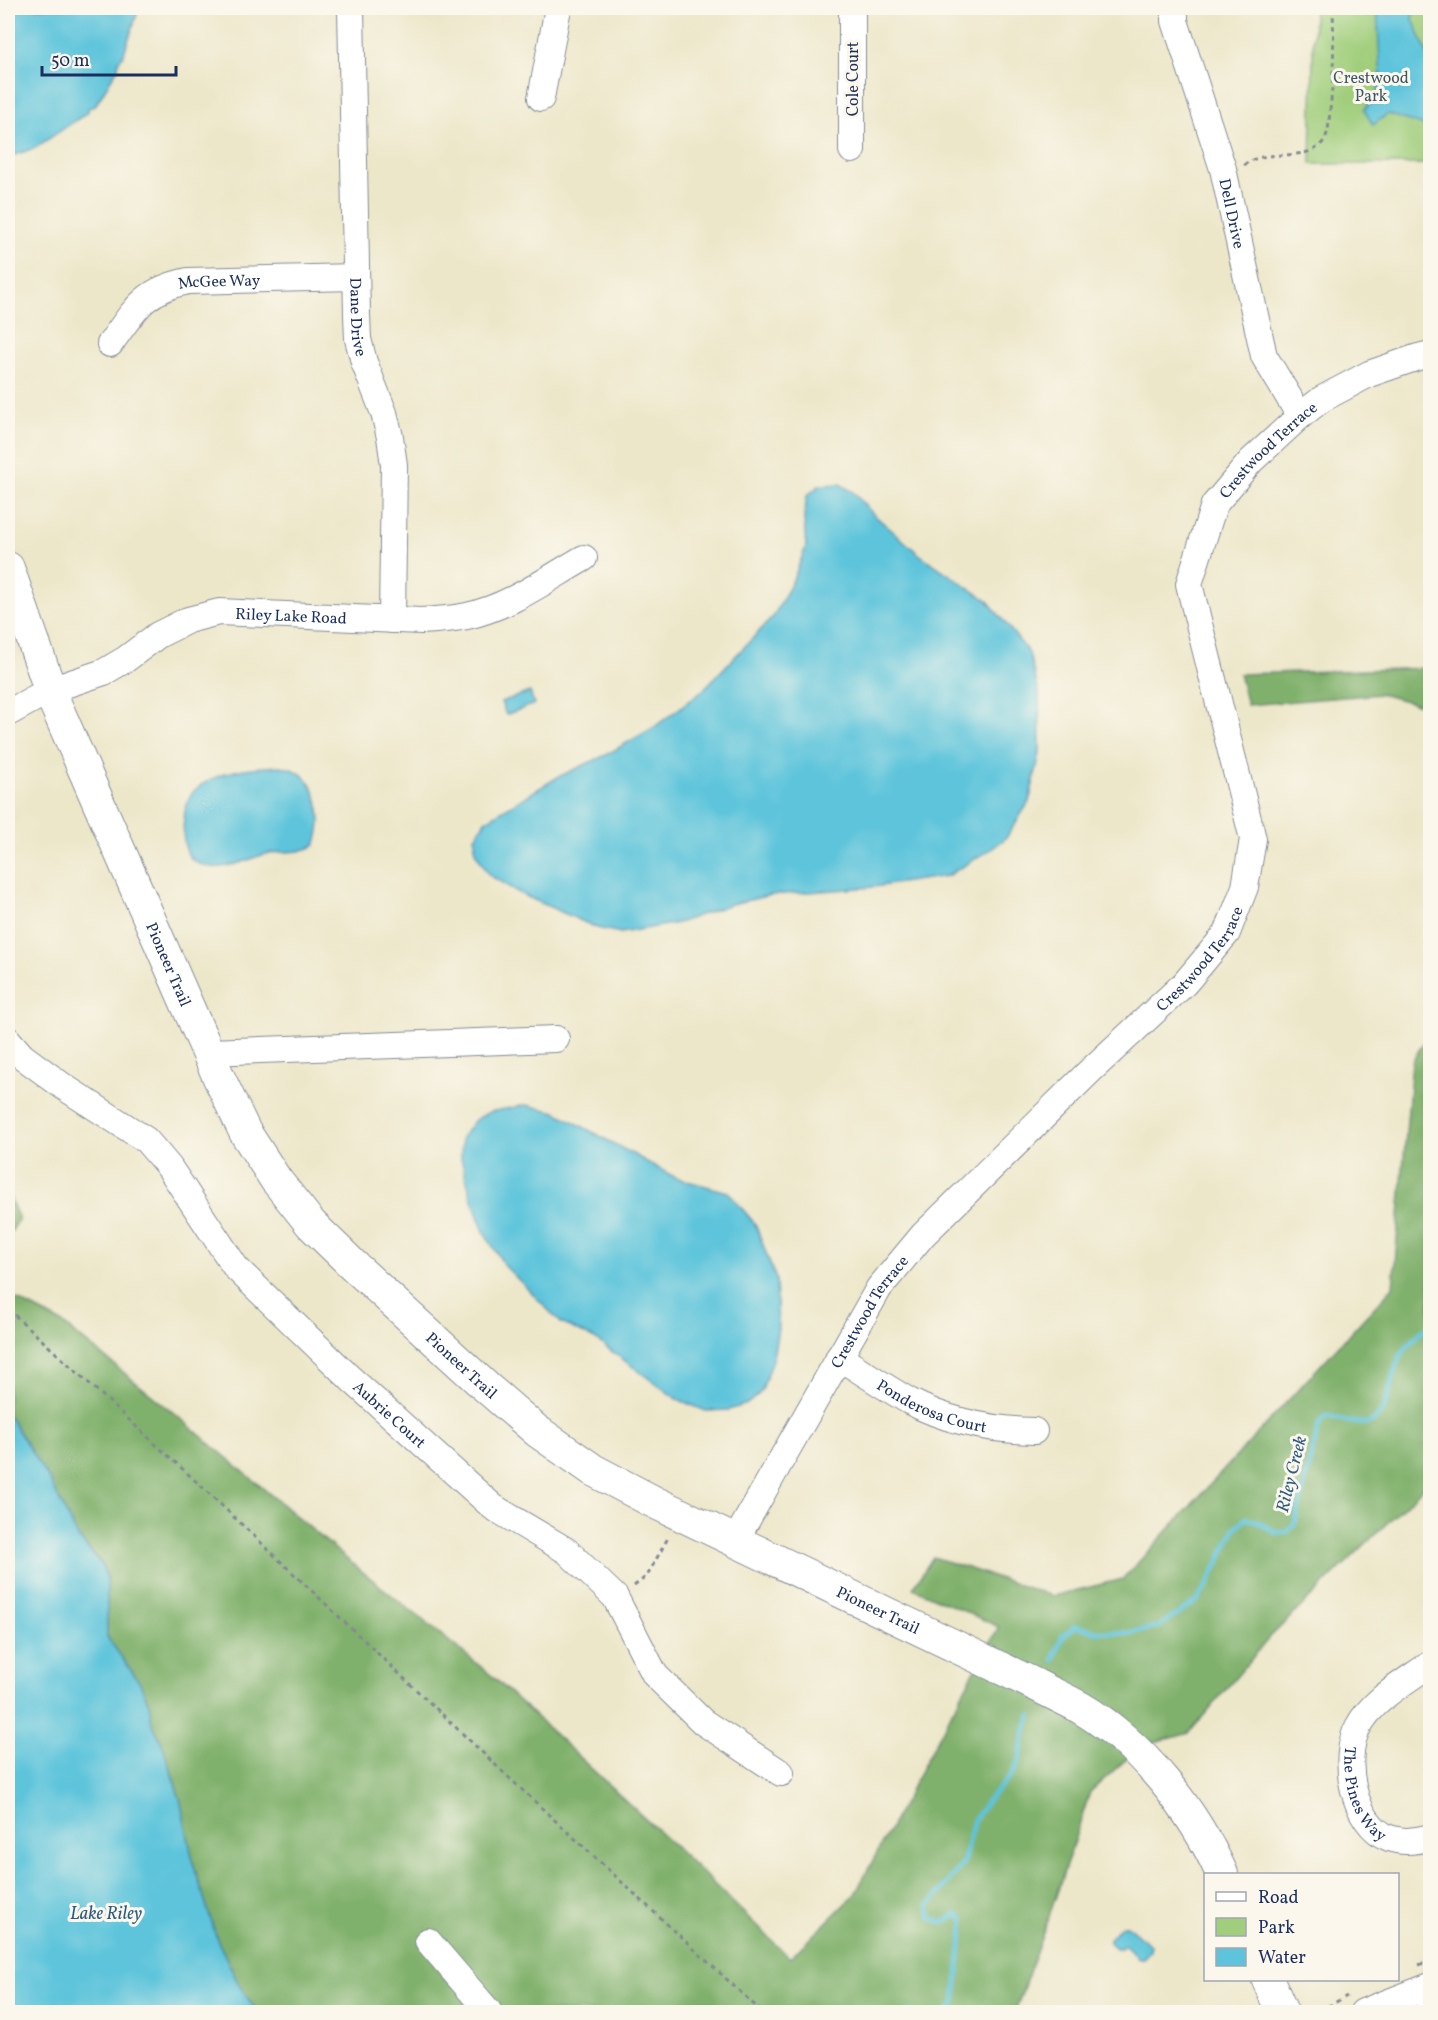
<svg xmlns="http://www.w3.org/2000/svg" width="1438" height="2020" font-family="Vollkorn,serif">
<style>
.green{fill:#a0ce7c;stroke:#5e7e6d;stroke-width:1.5}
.forest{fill:#80b16c;stroke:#4e7065;stroke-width:1.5}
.water{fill:#5dc4db;stroke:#3c7a9c;stroke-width:1.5}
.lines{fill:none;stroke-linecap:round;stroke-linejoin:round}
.stream{stroke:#5dc4db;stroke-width:5}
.minor-casing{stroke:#848b94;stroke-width:28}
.major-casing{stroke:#848b94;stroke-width:34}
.path{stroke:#848b94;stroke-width:3;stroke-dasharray:4.5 4.5;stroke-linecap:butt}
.minor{stroke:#fff;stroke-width:26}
.major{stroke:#fff;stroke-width:32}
.labels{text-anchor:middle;stroke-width:6;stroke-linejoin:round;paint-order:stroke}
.park-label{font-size:16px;fill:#3c5766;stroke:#fbf7ec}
.street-label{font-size:16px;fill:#1b2f5e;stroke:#fbf7ec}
.water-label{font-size:18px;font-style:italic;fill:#2f5c84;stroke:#fbf7ec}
</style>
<rect width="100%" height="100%" fill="#fbf7ec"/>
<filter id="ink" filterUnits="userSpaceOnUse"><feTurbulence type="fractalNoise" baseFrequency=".0167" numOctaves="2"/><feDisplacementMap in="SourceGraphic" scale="12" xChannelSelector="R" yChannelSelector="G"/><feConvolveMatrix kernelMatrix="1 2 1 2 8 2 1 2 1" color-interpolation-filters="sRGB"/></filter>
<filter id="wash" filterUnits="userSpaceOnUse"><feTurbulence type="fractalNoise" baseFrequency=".008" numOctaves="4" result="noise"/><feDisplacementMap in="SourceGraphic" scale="24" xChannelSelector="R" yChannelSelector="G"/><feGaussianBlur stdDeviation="1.35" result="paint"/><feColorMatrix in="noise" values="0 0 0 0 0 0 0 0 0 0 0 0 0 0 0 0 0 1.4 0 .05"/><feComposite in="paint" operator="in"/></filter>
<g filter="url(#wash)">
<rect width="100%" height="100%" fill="#ede7ca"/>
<path class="green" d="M 1314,8 L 1430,8 L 1430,164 L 1311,164 Z"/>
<path class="forest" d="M 1430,668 L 1430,711 L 1424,706 L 1381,694 L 1247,705 L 1239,674 Z
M 1430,1031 L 1430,1481 L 1269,1638 L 1189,1733 L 1140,1747 L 1090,1792 L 1056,1896 L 1015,2012 L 257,2012 L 239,1985 L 217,1939 L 194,1866 L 180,1799 L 161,1741 L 152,1723 L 149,1704 L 140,1683 L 107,1637 L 107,1579 L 102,1564 L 78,1537 L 49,1479 L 8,1415 L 8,1295 L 62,1323 L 180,1418 L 348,1560 L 491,1675 L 685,1856 L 790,1958 L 855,1894 L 953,1710 L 999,1627 L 913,1588 L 933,1557 L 1053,1596 L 1123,1579 L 1393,1287 L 1412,1062 Z
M 8,1194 L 19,1219 L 8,1237 Z"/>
<path class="water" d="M 8,8 L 139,8 L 123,56 L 119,60 L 118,68 L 95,106 L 88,108 L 88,112 L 35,148 L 8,157 Z
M 1377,8 L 1413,8 L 1413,19 L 1430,60 L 1430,128 L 1388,114 L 1373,125 L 1364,110 L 1375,98 L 1381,81 Z
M 840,484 L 853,492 L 873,514 L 919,554 L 988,601 L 1029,653 L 1039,693 L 1040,753 L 1029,802 L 1006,838 L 990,850 L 947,876 L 873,887 L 771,895 L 728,905 L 678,923 L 621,933 L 597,928 L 521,894 L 489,875 L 475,852 L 475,837 L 485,821 L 558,777 L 606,755 L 653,728 L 701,692 L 773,617 L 792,582 L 806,547 L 804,519 L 807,496 L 820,485 Z
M 530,692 L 534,704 L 506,715 L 501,702 Z
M 281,766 C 285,768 290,768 294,770 C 320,782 325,823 315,845 C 299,855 283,850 266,854 C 250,858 236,867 218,867 C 209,868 195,864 189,856 C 180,842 182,803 194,791 C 216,770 252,767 281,766 Z
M 526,1105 L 556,1112 L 676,1178 L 728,1192 L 755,1224 L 776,1279 L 778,1329 L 772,1363 L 761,1392 L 747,1404 L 729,1410 L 706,1411 L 677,1399 L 595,1339 L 561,1323 L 504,1265 L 484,1232 L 472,1200 L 461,1158 L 462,1137 L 475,1120 L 489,1112 Z
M 8,1415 L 49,1479 L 78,1537 L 101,1564 L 107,1579 L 107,1637 L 140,1683 L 149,1704 L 152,1723 L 161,1741 L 180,1799 L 194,1866 L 217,1939 L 239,1985 L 257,2012 L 8,2012 Z
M 1122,1925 L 1127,1925 L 1150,1945 L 1150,1951 L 1143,1958 L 1139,1958 L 1124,1945 L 1121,1948 L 1116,1948 L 1110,1942 L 1110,1938 Z"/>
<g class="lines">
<path class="stream" d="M 1053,1660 L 1062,1637 L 1075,1626 L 1100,1632 L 1129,1633 L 1158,1627 L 1197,1601 L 1208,1584 L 1235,1528 L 1247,1518 L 1258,1522 L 1277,1533 L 1287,1532 L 1295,1523 L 1319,1424 L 1327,1416 C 1337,1418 1358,1425 1368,1423 C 1389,1419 1390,1375 1399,1359 C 1404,1348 1421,1331 1430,1325
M 909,2012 L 914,2012
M 947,2012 L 955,2002 L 964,1920 L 957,1915 L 941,1923 L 930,1917 L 929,1905 L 963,1864 L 973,1822 L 987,1801 L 1011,1776 L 1019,1761 L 1025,1731 L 1031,1715"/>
</g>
</g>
<g filter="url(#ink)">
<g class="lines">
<defs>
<g id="minor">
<path id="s1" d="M 351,8 L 357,315 L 358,339 L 364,362 L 384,413 L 390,437 L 394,465 L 392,620"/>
<path d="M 852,8 L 852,150"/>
<path id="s2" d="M 1175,8 L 1175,21 L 1223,169 L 1264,356 L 1300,416"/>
<path d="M 541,98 L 558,8"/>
<path id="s3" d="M 110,344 C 135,309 144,290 188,281 L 356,277"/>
<path id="s4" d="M 8,713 L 50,690 L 104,672 L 126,659 L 158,635 L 188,620 L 219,612 L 421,621 C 437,620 452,619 467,616 C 509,607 547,579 584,558"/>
<path id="s5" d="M 8,1040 L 22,1056 L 64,1087 L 146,1140 L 169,1167 L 236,1268 L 351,1379 L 493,1507 L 567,1551 L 615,1597 L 655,1675 L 703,1722 L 781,1773"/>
<path d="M 208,1052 L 556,1039"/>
<path id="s6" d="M 839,1357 C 862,1372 885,1387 909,1401 C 947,1421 991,1430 1034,1431"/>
<path id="s7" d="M 735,1541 L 879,1288 L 923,1235 L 1090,1071 L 1185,983 L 1227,933 L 1245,887 L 1253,839 L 1189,584 L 1214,505 L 1251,461 L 1300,416 L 1322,399 L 1369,374 L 1418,357 L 1430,354"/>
<path id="s8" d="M 1430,1664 C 1405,1682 1373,1699 1358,1727 C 1341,1759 1353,1824 1389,1838 C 1403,1843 1417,1841 1430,1837"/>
<path d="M 428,1941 L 489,2012"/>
<path d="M 1363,2012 L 1430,1986"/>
<path d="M 1428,2012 L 1430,2012"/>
</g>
<g id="major">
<path id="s9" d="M 8,568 L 54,701 L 220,1080 L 245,1132 L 276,1180 L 311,1224 L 352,1264 L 486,1387 L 537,1431 L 593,1470 L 652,1501 L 1036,1685 C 1051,1693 1067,1700 1081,1708 C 1142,1744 1194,1811 1222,1874"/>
<path d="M 1268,1980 L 1282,2012"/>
</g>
</defs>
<use href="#minor" class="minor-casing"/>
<use href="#major" class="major-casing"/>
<path class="path" d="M 1244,165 C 1260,152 1285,157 1303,153 C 1311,152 1317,149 1323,142 C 1329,134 1329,121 1330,110 C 1334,76 1334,42 1333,8
M 8,681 L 11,688
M 8,1309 L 199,1484 L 504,1773 L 762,2012
M 634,1586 L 647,1576 L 669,1536
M 1419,1965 L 1430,1961
M 1321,2012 L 1323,2009 L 1347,1996"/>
<use href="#minor" class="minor"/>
<use href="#major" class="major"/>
</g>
</g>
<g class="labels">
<g class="park-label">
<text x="1371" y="83">Crestwood<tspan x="1371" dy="18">Park</tspan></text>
</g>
<g class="street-label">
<text transform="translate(852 79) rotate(-90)" y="6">Cole Court</text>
<text dy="6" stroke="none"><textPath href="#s2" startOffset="214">Dell Drive</textPath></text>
<text dy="6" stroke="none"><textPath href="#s3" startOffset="135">McGee Way</textPath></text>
<text dy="6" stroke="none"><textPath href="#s1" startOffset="309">Dane Drive</textPath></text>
<text dy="6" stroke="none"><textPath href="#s7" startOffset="1310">Crestwood Terrace</textPath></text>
<text dy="6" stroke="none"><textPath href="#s4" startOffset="308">Riley Lake Road</textPath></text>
<text dy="6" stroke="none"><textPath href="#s7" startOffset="752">Crestwood Terrace</textPath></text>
<text dy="6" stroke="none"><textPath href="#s9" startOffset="428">Pioneer Trail</textPath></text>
<text dy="6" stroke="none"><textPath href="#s7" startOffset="266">Crestwood Terrace</textPath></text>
<text dy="6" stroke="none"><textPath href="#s9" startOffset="932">Pioneer Trail</textPath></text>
<text dy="6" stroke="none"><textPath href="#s6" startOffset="106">Ponderosa Court</textPath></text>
<text dy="6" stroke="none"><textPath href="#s5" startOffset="540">Aubrie Court</textPath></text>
<text dy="6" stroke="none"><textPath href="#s9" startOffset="1418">Pioneer Trail</textPath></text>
<text dy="6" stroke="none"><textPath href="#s8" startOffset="168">The Pines Way</textPath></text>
</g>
<g class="water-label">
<text transform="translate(1291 1474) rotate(-76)" y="6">Riley Creek</text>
<text x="106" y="1919">Lake Riley</text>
</g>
</g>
<rect width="1438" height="2020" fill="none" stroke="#fbf7ec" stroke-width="30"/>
<rect x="1204" y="1873" width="195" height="108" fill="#fbf7ec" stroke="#a1a7b3" stroke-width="1.5"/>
<rect x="1216" y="1892" width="30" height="9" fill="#ffffff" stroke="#a1a7b3" stroke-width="1.5"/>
<text x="1258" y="1903" font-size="18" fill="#1b2f5e">Road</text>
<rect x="1216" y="1918" width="30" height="18" fill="#a0ce7c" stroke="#a1a7b3" stroke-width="1.5"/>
<text x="1258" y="1933" font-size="18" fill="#1b2f5e">Park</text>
<rect x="1216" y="1948" width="30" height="18" fill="#5dc4db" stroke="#a1a7b3" stroke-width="1.5"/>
<text x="1258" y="1963" font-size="18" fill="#1b2f5e">Water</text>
<path d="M42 66v9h134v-9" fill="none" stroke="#1b2f5e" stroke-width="3"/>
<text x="51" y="66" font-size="18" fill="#1b2f5e" stroke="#fbf7ec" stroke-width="4.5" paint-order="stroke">50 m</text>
</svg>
